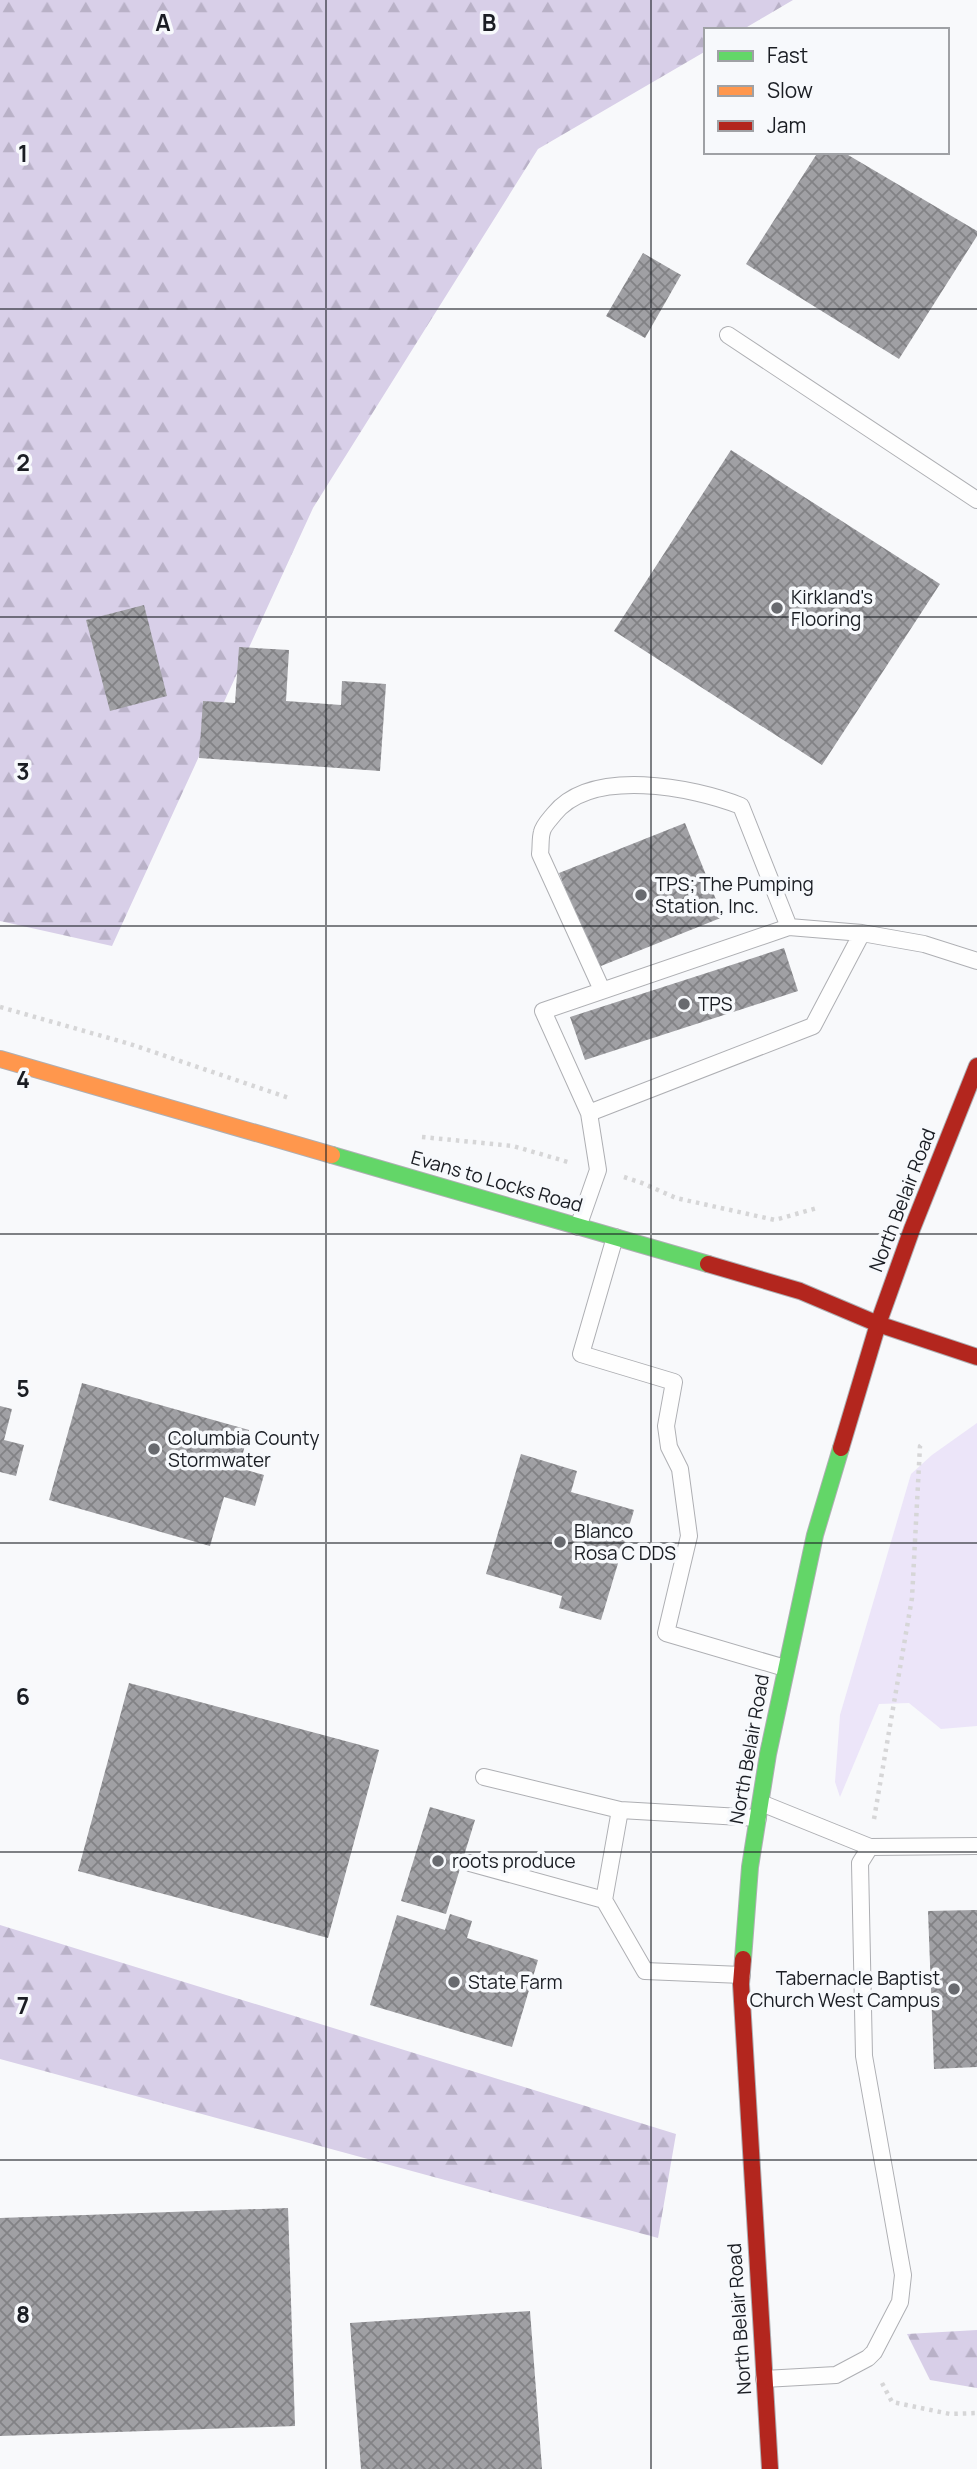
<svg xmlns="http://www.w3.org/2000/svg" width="977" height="2469" font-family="Manrope,sans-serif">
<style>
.grass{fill:#ece5f9}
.forest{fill:url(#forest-firs)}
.building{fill:url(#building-cross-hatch)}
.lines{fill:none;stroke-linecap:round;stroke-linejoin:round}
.lane-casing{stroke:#aeafb3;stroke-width:18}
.fast-casing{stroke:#aeafb3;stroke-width:18}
.slow-casing{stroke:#aeafb3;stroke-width:18}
.jam-casing{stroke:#aeafb3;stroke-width:18}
.path{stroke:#d6d6d7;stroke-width:4.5;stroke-dasharray:3.5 5;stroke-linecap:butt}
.lane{stroke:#fefefe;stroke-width:16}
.fast{stroke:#63d668;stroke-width:16}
.slow{stroke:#ff974d;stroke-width:16}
.jam{stroke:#b3261e;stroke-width:16}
.grid{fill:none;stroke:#1a1d23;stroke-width:2;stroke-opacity:0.55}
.poi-dot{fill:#686a6f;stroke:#f7f9fc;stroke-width:2.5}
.labels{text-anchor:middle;stroke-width:7;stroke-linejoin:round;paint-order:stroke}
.poi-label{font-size:19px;fill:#1a1d23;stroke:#f7f9fc;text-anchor:start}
.street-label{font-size:19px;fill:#1a1d23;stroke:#f7f9fc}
.grid-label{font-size:23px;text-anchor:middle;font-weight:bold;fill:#1a1d23;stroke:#f7f9fc;stroke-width:7;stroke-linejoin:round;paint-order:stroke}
</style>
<defs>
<pattern id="forest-firs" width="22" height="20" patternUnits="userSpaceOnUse" patternTransform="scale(1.75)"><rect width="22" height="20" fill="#d8cfe8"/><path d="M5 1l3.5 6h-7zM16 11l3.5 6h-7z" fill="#b9b1c7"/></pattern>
<pattern id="building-cross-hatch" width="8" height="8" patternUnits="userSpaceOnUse" patternTransform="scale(1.75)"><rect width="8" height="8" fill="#a0a0a4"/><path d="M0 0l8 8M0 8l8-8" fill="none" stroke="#828285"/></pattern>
</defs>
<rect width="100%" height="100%" fill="#f8f9fb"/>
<path class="grass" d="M 977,1423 L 977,1726 L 941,1729 L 909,1703 L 879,1704 L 840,1797 L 835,1782 L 840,1715 L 911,1474 L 932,1455 Z"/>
<path class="forest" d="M 0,0 L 793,0 L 742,30 L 706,30 L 706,51 L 538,149 L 313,508 L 112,946 L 0,921 Z
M 0,1925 L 676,2134 L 658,2238 L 0,2059 Z
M 977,2330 L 977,2388 L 930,2380 L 907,2334 Z"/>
<path class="building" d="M 818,152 L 843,152 L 977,231 L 977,236 L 899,359 L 746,264 Z
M 643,253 L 681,275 L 645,338 L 606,316 Z
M 731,450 L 940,584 L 822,765 L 614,631 Z
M 144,605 L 167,696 L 110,711 L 86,620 Z
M 239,647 L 289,650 L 286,701 L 341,705 L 342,681 L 386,684 L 380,771 L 199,758 L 203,701 L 235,703 Z
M 685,823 L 723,917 L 596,968 L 559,873 Z
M 784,948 L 798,991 L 585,1060 L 570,1017 Z
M 82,1383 L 249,1430 L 239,1468 L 264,1475 L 255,1506 L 224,1497 L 210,1546 L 49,1500 Z
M 0,1406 L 12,1409 L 4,1440 L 24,1445 L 16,1476 L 0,1472 Z
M 521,1454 L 577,1471 L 571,1492 L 634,1510 L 601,1620 L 559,1608 L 562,1596 L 486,1574 Z
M 129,1683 L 379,1750 L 328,1938 L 78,1871 Z
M 430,1807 L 475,1820 L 446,1914 L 401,1901 Z
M 977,1910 L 977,2067 L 934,2069 L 928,1911 Z
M 450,1914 L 472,1921 L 467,1938 L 538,1960 L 512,2047 L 370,2005 L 397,1915 L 445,1930 Z
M 288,2208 L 295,2426 L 0,2436 L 0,2218 Z
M 530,2311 L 542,2469 L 361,2469 L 350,2323 Z"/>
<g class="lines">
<defs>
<path id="lane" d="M 728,335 L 977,500
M 862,933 L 813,1026 L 589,1113 L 543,1011 L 789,927 L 862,933 L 924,944 L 977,961
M 602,990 L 540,854 C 541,847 540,838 542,832 C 543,826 550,819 554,814 C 592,767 693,787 741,806 L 789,927
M 578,1227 L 598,1170 L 589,1113
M 615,1237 L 581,1354 L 674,1382 L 666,1426 L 669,1447 L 680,1469 L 689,1536 L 666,1633 L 785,1668
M 484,1777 L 620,1810
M 761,1803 L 870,1847
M 470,1863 L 604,1900
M 742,1975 L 645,1971 L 604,1900 L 620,1810 L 758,1818
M 764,2379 L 836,2375 L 868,2358 L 874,2352 L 900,2302 L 903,2275 L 864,2056 L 860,1863 L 870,1847 L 977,1846"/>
<path id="fast" d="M 332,1155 L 708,1264
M 743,1959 L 750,1867 L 768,1754 L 815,1535 L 841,1448"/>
<path id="slow" d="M 0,1059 L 332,1155"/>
<path id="jam" d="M 708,1264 L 800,1291 L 878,1324 L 977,1357
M 841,1448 L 878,1324 L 912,1229 L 977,1066
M 743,1959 L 741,1984 L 770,2469"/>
</defs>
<use href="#lane" class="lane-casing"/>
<use href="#fast" class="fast-casing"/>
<use href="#slow" class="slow-casing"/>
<use href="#jam" class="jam-casing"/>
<path class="path" d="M 0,1007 L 130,1044 L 289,1098
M 422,1137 L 513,1146 L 568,1162
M 624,1177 L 642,1183 L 676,1198 L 775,1220 L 817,1208
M 874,1819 L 912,1598 L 920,1446 L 924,1442
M 882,2383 L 892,2402 L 950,2414 L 977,2413"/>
<use href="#lane" class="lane"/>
<use href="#fast" class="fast"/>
<use href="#slow" class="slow"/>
<use href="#jam" class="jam"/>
</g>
<path class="grid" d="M 326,0 L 326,2469M 651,0 L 651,2469M 0,309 L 977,309M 0,617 L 977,617M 0,926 L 977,926M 0,1234 L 977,1234M 0,1543 L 977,1543M 0,1852 L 977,1852M 0,2160 L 977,2160"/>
<g class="poi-dot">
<circle cx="777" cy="608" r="7"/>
<circle cx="641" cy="895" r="7"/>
<circle cx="684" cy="1004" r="7"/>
<circle cx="154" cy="1449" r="7"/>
<circle cx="560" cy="1542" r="7"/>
<circle cx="438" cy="1861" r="7"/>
<circle cx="454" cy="1982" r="7"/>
<circle cx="954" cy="1989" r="7"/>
</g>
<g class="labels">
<g class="poi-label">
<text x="791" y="604">Kirkland's<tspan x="791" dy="22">Flooring</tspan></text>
<text x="655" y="891">TPS; The Pumping<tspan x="655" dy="22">Station, Inc.</tspan></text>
<text x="698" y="1011">TPS</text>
<text x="168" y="1445">Columbia County<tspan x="168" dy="22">Stormwater</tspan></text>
<text x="574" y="1538">Blanco<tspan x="574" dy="22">Rosa C DDS</tspan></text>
<text x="452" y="1868">roots produce</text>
<text x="940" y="1985" text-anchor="end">Tabernacle Baptist<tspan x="940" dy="22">Church West Campus</tspan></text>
<text x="468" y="1989">State Farm</text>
</g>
<g class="street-label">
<text transform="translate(497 1181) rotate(16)" y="7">Evans to Locks Road</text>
<text transform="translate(902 1200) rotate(-69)" y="7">North Belair Road</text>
<text transform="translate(749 1749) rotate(-80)" y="7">North Belair Road</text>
<text transform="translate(739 2319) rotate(-94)" y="7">North Belair Road</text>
</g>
</g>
<g class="grid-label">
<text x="163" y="31">A</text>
<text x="489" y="31">B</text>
<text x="23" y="162">1</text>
<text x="23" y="471">2</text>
<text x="23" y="780">3</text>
<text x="23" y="1088">4</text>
<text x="23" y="1397">5</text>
<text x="23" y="1705">6</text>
<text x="23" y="2014">7</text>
<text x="23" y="2323">8</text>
</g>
<rect x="704" y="28" width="245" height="126" fill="#f7f9fc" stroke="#9fa1a5" stroke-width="2"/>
<rect x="718" y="51" width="35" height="10" fill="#63d668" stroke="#9fa1a5" stroke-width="2"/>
<text x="767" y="63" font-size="21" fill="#1a1d23">Fast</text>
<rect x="718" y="86" width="35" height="10" fill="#ff974d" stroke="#9fa1a5" stroke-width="2"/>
<text x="767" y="98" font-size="21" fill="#1a1d23">Slow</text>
<rect x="718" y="121" width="35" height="10" fill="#b3261e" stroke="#9fa1a5" stroke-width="2"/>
<text x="767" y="133" font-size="21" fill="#1a1d23">Jam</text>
</svg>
